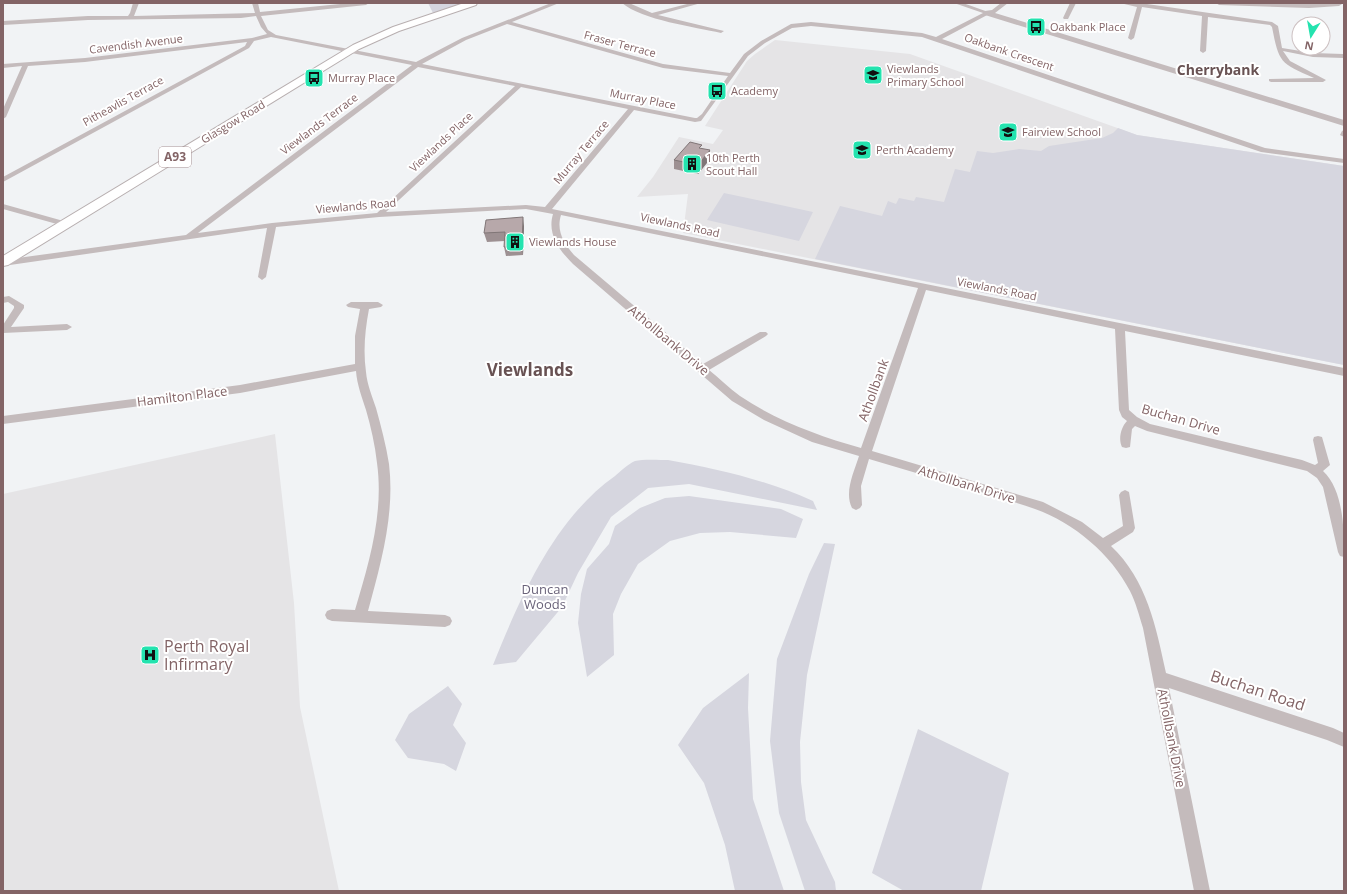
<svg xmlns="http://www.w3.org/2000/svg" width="1347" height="894" font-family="'Open Sans',sans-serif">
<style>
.built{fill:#e5e4e6}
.green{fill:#d6d6df}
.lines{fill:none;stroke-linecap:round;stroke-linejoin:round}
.primary-casing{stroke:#b8afb0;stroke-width:2}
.minor{fill:#c4bbbc;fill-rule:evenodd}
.tertiary{fill:#c4bbbc;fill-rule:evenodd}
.primary{fill:#fff;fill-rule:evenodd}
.wall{fill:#9d9092}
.shaded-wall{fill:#807677}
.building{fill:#b7a8aa;stroke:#807677}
.labels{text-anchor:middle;stroke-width:4;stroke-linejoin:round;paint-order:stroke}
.far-poi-label{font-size:11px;fill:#836466;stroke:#fff;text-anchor:start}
.far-street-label{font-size:11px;fill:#836466;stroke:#fff}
.shield{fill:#fff;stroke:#a89294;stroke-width:1}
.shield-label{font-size:12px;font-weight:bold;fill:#836466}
.street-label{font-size:13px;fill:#836466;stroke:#fff}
.park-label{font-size:13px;fill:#6a637a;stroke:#fff}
.far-district-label{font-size:14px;font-weight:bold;fill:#685253;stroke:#fff}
.near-poi-label{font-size:16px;fill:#836466;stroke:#fff;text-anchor:start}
.near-street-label{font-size:16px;fill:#836466;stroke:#fff}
.district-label{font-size:17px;font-weight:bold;fill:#685253;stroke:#fff}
</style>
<rect width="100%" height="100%" fill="#f1f3f5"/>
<path class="built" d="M 775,40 L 910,54 L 1137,135 L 1344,166 L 1344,365 L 683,233 L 688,194 L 637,197 L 653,177 L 679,137 L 713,144 L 723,130 L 705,126 L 747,61 L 755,54 Z
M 275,434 L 294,603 L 300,707 L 339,891 L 3,891 L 3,494 Z"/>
<path class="green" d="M 428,3 L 463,3 L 433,13 Z
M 1118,128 L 1137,135 L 1344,166 L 1344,365 L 815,259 L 840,206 L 882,216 L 888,201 L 896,204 L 899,198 L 914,201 L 916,197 L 944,202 L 955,169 L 970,172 L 977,151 L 993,153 L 1019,149 L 1041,151 L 1049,146 L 1102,138 L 1113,133 Z
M 724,193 L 813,212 L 799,241 L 707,220 Z
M 668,460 C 717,469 767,480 813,501 L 817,510 L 689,484 L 648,488 L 611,517 L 578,573 L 562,607 L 516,662 L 493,665 C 520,598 554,519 615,476 C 621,471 628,464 635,461 C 642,459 660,460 668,460 Z
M 689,496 L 781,509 L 803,519 L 796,538 L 730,532 L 700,533 L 670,541 L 638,564 L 621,594 L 613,614 L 614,655 L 587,677 L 578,623 L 581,594 L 587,569 L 609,544 L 615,526 L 640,508 L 665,498 Z
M 824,543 L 835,544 L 807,675 L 800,742 L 801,782 L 806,820 L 835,882 L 836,891 L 805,891 L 779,813 L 770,741 L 777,659 L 809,574 Z
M 749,673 L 748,708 L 753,799 L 784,891 L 735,891 L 725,845 L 704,783 L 678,745 L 703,708 Z
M 448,686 L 462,704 L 453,725 L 466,743 L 456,771 L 444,764 L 408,758 L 395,740 L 409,714 Z
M 918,729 L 1009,773 L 981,891 L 904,891 L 872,873 Z"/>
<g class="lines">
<defs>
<path id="primary" d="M 464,3 L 477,3 L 476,5 L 399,31 L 359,49 L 8,265 L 3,266 L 3,256 L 353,45 L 393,27 Z"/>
</defs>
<use href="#primary" class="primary-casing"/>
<path class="minor" d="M 133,3 L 139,3 L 134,16 L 255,13 L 252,3 L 258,3 L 260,12 L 350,3 L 369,3 L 366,5 L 261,16 L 268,30 L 276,35 L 416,62 L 462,38 L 551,3 L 559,3 L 512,22 L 663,64 L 730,73 L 744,54 L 761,41 L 791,24 L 811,22 L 922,33 L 936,37 L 983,13 L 954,3 L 963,3 L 991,13 L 942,39 L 1265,148 L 1344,159 L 1344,163 L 1261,152 L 922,37 L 811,26 L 792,28 L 765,43 L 748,56 L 701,121 L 695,122 L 634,110 L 552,209 L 1344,368 L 1344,376 L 1125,331 L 1129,410 L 1137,417 L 1150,424 L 1302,460 L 1315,465 L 1318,463 L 1313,440 L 1314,437 L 1318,436 L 1322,437 L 1330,465 L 1323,471 C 1344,491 1344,530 1344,557 L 1340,556 L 1338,552 L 1323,487 L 1317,478 L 1307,471 L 1147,431 L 1135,426 L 1132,429 L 1130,447 L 1126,448 L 1122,447 C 1118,439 1121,427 1127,421 L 1122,417 L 1119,410 L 1115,329 L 926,290 L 872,451 L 1043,502 L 1082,522 L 1103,538 L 1123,526 L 1119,495 L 1121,492 L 1125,490 L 1129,492 L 1135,528 L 1133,532 L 1111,546 C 1147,580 1156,627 1166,673 L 1333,728 L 1344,733 L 1344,747 L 1327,740 L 1169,688 L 1210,891 L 1194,891 L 1143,628 C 1139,615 1136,603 1130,591 C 1111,554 1074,523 1035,509 C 1016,502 996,497 977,491 C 941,480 905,470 869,459 L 861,486 L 862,505 L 860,508 L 856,510 L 852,508 C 844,492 854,472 859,456 L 812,442 L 764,420 L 732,401 L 573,264 C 559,250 547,234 553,214 L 526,209 L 379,217 L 276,227 L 266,277 L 262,280 L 258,277 L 267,228 L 3,266 L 3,260 L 186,235 L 412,65 L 271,37 L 254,41 L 249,48 L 3,182 L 3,177 L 245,46 L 247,42 L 85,62 L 28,66 L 6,117 L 3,119 L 3,109 L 22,66 L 3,68 L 3,64 L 85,58 L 252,38 L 267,34 L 261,27 L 256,16 L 241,18 L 88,20 L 3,25 L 3,21 L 88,16 L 128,16 L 130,13 ZM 507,24 L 663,68 L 728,76 L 702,114 L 697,118 L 695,118 L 422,64 L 466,40 ZM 418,67 L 515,86 L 377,213 L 272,223 L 198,233 ZM 521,87 L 628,109 L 545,207 L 526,205 L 386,212 ZM 561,215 L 918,288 L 861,448 C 819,436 777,421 740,396 C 729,388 719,378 709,370 L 766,336 L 768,334 L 766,332 L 760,332 L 703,364 L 574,255 C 564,243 556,231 561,215 Z
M 622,3 L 629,3 L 652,13 L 691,3 L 701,3 L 658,15 L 724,31 L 721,33 C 695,27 642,20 622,3 Z
M 1070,3 L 1076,3 L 1068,19 L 1064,19 L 1063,18 Z
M 1120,3 L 1140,3 L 1272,22 L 1278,26 L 1282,48 L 1313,53 L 1343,54 L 1344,58 L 1313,57 L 1283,51 L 1290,61 L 1326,80 L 1323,82 L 1271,82 L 1269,81 L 1269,79 L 1314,78 C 1280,63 1279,63 1272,27 L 1270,25 L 1208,17 L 1206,51 L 1203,53 L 1200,51 L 1202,16 L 1142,7 L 1134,38 L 1131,40 L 1128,38 L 1137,7 Z
M 1216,3 L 1309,4 L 1341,3 L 1342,4 L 1339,6 L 1309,8 L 1219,5 Z
M 1344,130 L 1344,137 L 1340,135 L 1342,131 Z
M 3,204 L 67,222 L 68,224 L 64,226 L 3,209 Z
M 9,296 L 24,305 L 24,308 L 11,327 L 67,324 L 72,327 L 67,330 L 3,333 L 3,325 L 14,308 L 14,306 L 8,302 L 3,303 L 3,297 Z
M 351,302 L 378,302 L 383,305 L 381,307 L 369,309 C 365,330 363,351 366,372 C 367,384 372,396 376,408 C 381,426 386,445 389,464 C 395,514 381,563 368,611 L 445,615 L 450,617 L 452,621 L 450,625 L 445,627 L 332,621 L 327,619 L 325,615 L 327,611 L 332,609 L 355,610 C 369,563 384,513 377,463 C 375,445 371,427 366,410 C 362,397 357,385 356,371 L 240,393 L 3,424 L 3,416 L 240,385 L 355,364 L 355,336 L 360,309 L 348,307 L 346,305 Z"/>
<path class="tertiary" d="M 1001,3 L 1008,3 L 995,13 L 1344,120 L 1344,126 L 985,15 L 985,11 L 992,10 Z"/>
<use href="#primary" class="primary"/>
</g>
<path class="wall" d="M 702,149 L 710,159 L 698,174 L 674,169 L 674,160 Z
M 524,226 L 523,255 L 506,256 L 504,247 L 505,241 L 487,242 L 484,233 Z"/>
<path class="shaded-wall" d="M 710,150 L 710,159 L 698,174 L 698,165 Z
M 523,217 L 524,226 L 523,255 L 522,246 Z"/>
<path class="building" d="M 690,142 L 702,145 L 699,148 L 710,150 L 698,165 L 674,160 Z
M 523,217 L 522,246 L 504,247 L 505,232 L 484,233 L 486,220 Z"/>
<defs>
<symbol id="bus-square" viewBox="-11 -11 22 22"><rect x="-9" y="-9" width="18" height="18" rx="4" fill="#24e3af" stroke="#fff"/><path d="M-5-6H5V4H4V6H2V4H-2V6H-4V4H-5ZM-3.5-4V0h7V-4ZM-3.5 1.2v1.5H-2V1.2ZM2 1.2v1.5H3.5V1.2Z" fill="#111"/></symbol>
<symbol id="school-square" viewBox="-11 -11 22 22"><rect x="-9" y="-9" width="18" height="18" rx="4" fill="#24e3af" stroke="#fff"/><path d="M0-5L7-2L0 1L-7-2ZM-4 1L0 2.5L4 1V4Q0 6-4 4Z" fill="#111"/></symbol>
<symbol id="building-square" viewBox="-11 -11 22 22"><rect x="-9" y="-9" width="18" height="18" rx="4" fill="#24e3af" stroke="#fff"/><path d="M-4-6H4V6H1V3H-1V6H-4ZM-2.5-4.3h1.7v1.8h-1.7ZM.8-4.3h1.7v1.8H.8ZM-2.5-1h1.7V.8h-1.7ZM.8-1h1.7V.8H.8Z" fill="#111"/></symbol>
<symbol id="hospital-square" viewBox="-11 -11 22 22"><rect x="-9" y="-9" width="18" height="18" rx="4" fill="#24e3af" stroke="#fff"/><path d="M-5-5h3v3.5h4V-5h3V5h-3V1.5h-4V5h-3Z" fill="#111"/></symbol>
</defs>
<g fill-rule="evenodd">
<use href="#bus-square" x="1025" y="16" width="22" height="22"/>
<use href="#school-square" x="862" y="64" width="22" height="22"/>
<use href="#bus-square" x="303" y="67" width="22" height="22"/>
<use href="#bus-square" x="706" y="80" width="22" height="22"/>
<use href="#school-square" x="997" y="121" width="22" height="22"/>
<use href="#school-square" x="851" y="139" width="22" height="22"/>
<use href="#building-square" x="681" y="153" width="22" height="22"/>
<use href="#building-square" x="504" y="231" width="22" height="22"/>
<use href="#hospital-square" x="139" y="644" width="22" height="22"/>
</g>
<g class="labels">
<g class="far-poi-label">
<text x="1050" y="31">Oakbank Place</text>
<text x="887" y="73">Viewlands<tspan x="887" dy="13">Primary School</tspan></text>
<text x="328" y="82">Murray Place</text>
<text x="731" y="95">Academy</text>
<text x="1022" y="136">Fairview School</text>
<text x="876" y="154">Perth Academy</text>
<text x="706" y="162">10th Perth<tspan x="706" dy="13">Scout Hall</tspan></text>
<text x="529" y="246">Viewlands House</text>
</g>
<g class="far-street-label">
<text transform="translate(136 44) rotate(-7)" y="4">Cavendish Avenue</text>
<text transform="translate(620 44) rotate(15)" y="4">Fraser Terrace</text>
<text transform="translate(1009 52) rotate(19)" y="4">Oakbank Crescent</text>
<text transform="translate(643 99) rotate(11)" y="4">Murray Place</text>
<text transform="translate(123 101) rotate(-29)" y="4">Pitheavlis Terrace</text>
<text transform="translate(233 122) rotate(-31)" y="4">Glasgow Road</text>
<text transform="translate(319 124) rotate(-37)" y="4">Viewlands Terrace</text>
<text transform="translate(441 142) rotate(-43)" y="4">Viewlands Place</text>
<text transform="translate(581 152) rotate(-50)" y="4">Murray Terrace</text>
<text transform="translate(356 206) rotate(-5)" y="4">Viewlands Road</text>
<text transform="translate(680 225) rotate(12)" y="4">Viewlands Road</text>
<text transform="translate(997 289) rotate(11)" y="4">Viewlands Road</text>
</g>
<rect class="shield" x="159" y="147" width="32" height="20" rx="3"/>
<g class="shield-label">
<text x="175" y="161">A93</text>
</g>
<g class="street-label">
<text transform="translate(669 340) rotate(40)" y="5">Athollbank Drive</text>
<text transform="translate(873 390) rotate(-70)" y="5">Athollbank</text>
<text transform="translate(182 396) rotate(-7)" y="5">Hamilton Place</text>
<text transform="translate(1181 419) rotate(16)" y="5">Buchan Drive</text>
<text transform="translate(967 484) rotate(17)" y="5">Athollbank Drive</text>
<text transform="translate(1172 738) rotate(79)" y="5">Athollbank Drive</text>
</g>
<g class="park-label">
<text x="545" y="594">Duncan<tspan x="545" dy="15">Woods</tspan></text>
</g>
<g class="far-district-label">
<text x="1218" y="75">Cherrybank</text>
</g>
<g class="near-poi-label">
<text x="164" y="652">Perth Royal<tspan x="164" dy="18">Infirmary</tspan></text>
</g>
<g class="near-street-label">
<text transform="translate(1258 690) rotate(18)" y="6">Buchan Road</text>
</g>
<g class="district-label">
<text x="530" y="376">Viewlands</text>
</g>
</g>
<rect width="1347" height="894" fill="none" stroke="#836466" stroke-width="8"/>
<g transform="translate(1311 36) rotate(191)"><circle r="19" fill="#ffffff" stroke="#cdc1c2"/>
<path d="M0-3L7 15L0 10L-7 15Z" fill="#24e3af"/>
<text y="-6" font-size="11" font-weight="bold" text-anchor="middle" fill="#836466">N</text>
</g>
</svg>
